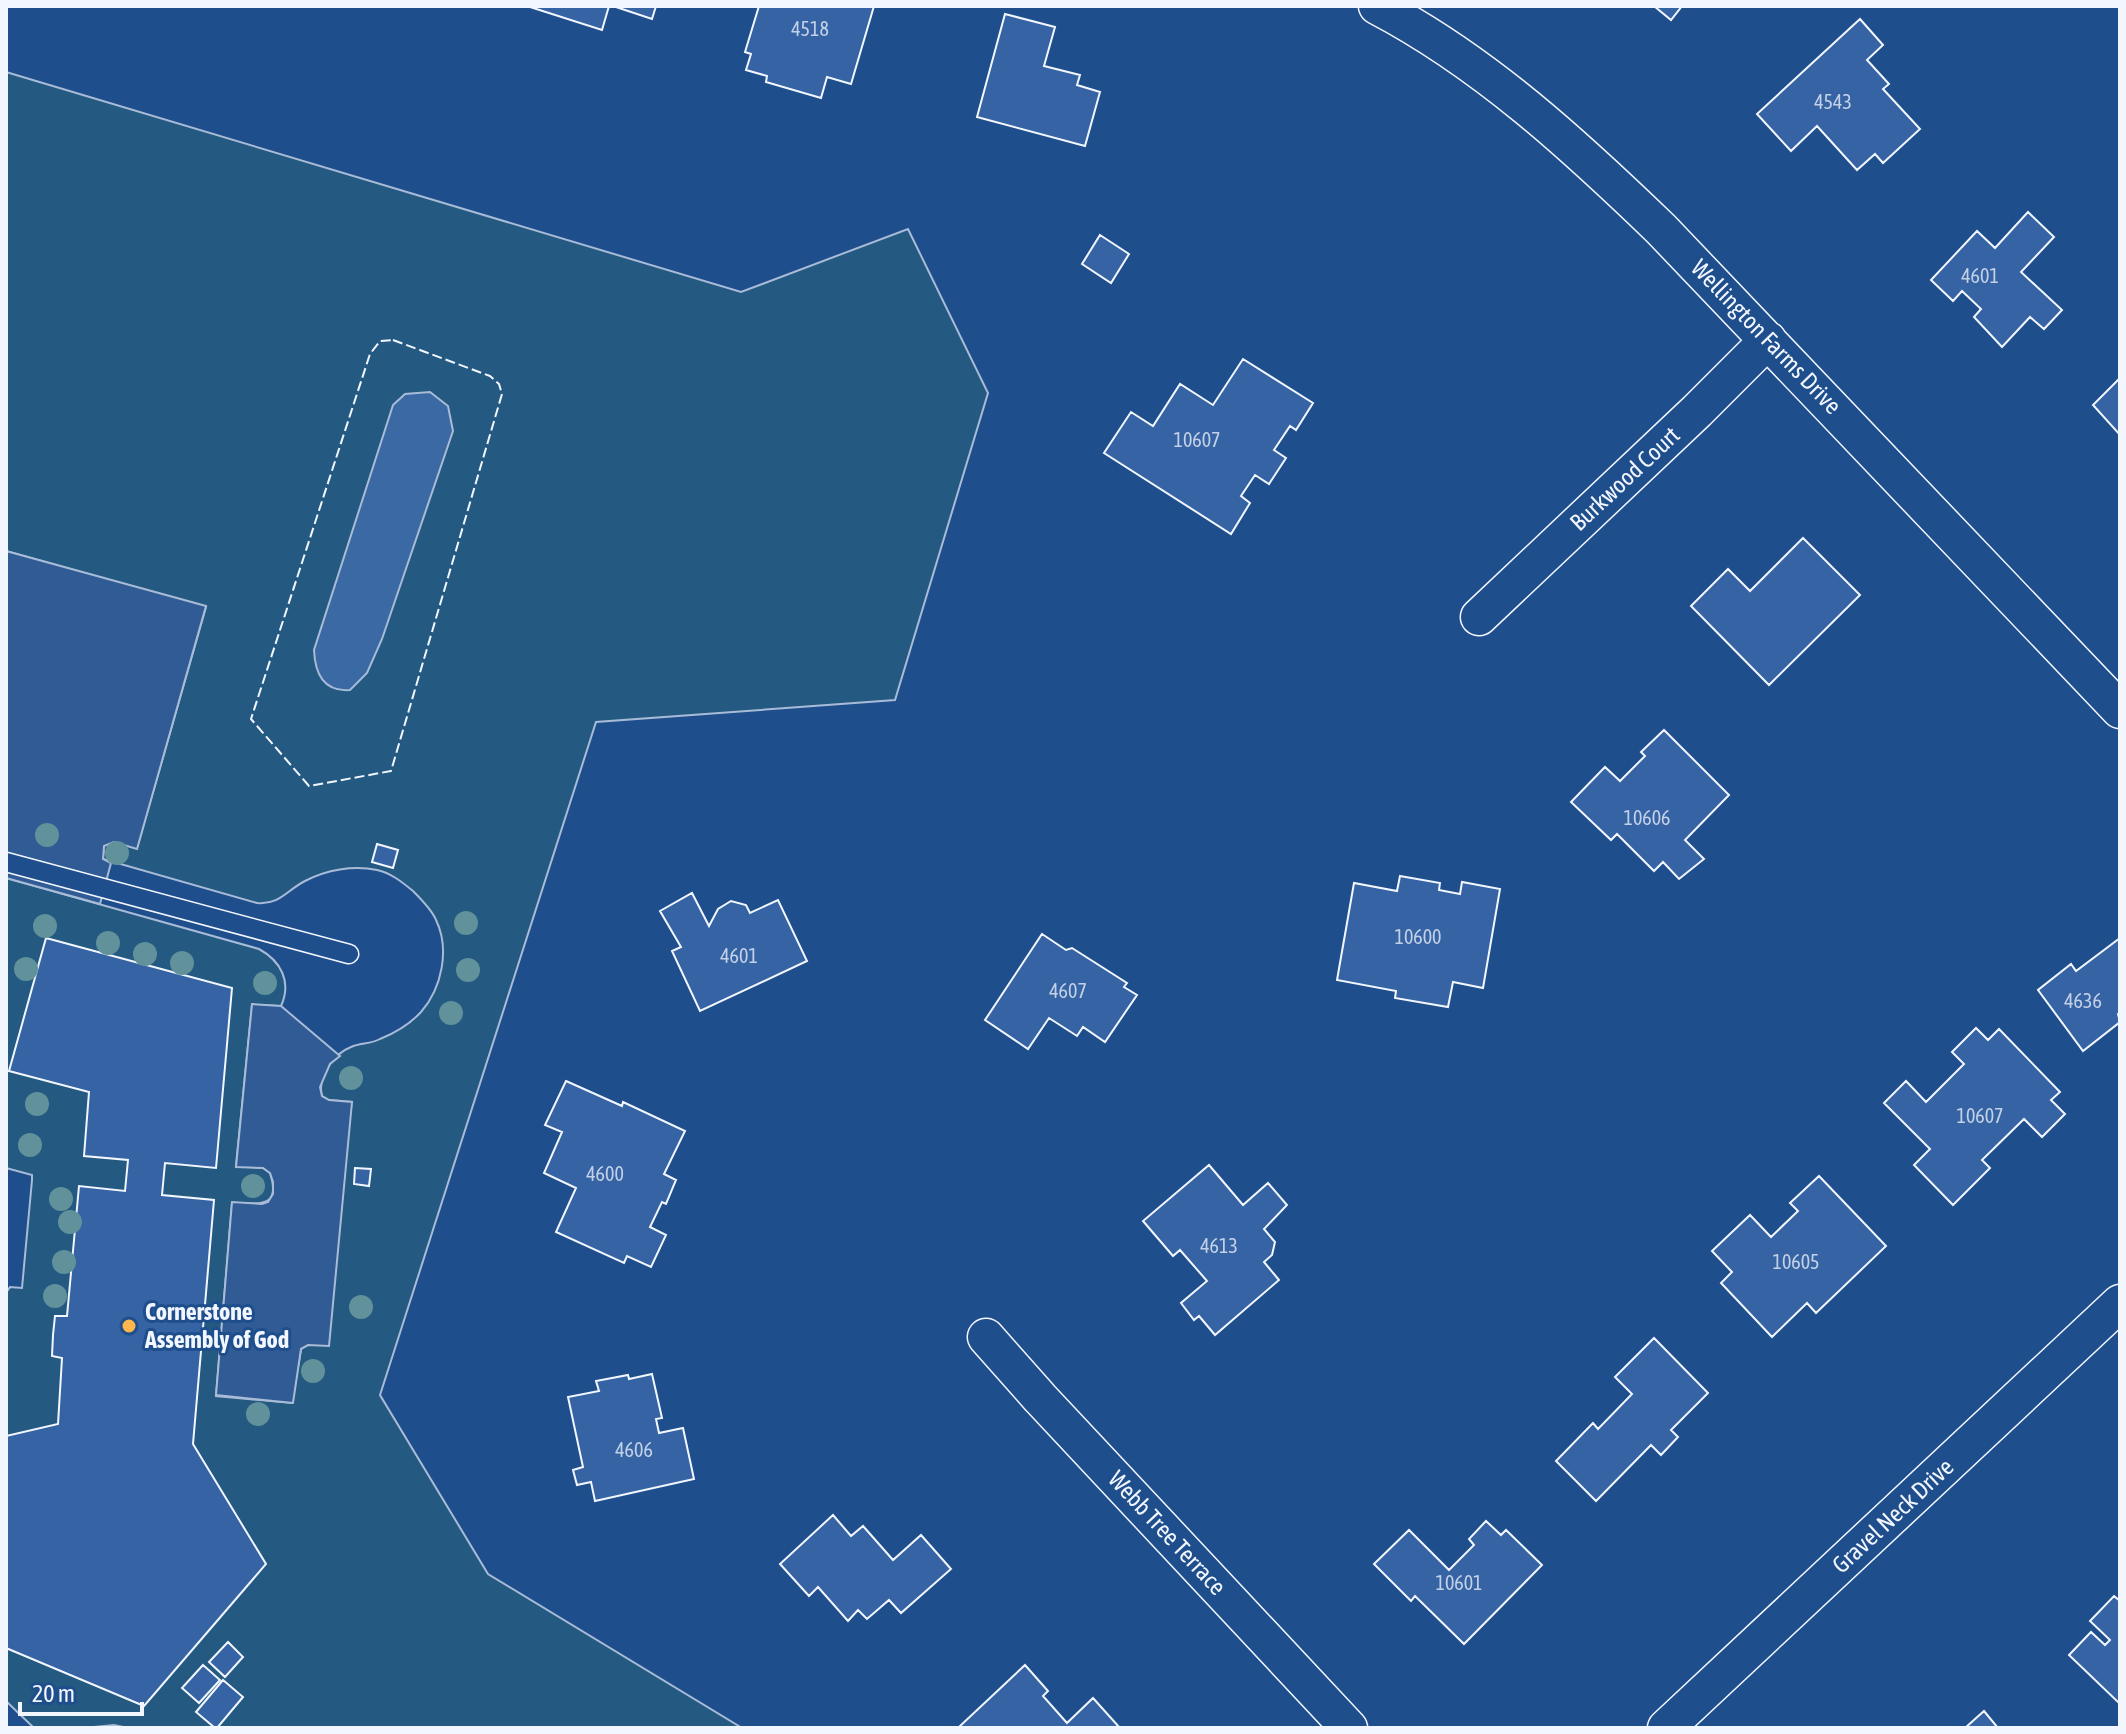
<svg xmlns="http://www.w3.org/2000/svg" width="2126" height="1734" font-family="'Asap Condensed',sans-serif">
<style>
.green{fill:#245a82;stroke:#a8bbd7;stroke-width:2}
.parking{fill:#305b95;stroke:#a8bbd7;stroke-width:2}
.water{fill:#3b69a3;stroke:#a8bbd7;stroke-width:2}
.building{fill:#3563a3;stroke:#f2f6ff;stroke-width:2}
.lines{fill:none;stroke-linecap:round;stroke-linejoin:round}
.service-casing{stroke:#f2f6ff;stroke-width:21}
.minor-casing{stroke:#f2f6ff;stroke-width:39}
.service{stroke:#1f4e8c;stroke-width:18}
.minor{stroke:#1f4e8c;stroke-width:36}
.fence{stroke:#f2f6ff;stroke-width:2;stroke-dasharray:10 4;stroke-linecap:butt}
.tree{fill:#61919a}
.poi-dot{fill:#ffb74d;stroke:#1f4e8c;stroke-width:3}
.labels{text-anchor:middle;stroke-width:6;stroke-linejoin:round;paint-order:stroke}
.number-label{font-size:20px;fill:#c3d1e8}
.street-label{font-size:24px;fill:#f2f6ff;stroke:#1f4e8c}
.poi-label{font-size:24px;font-weight:bold;fill:#f2f6ff;stroke:#1f4e8c;text-anchor:start}
</style>
<rect width="100%" height="100%" fill="#1f4e8c"/>
<path class="green" d="M 6,72 L 741,292 L 908,229 L 988,393 L 895,700 L 596,722 L 380,1395 L 488,1574 L 742,1728 L 128,1728 L 114,1725 L 84,1728 L 34,1728 L 6,1701 L 6,1293 L 10,1287 L 22,1288 L 32,1180 L 32,1175 L 6,1168 L 6,878 L 259,949 C 281,961 292,982 281,1006 L 252,1005 L 236,1166 L 263,1168 L 270,1173 C 282,1210 257,1203 232,1203 L 216,1396 L 292,1403 L 301,1349 L 308,1345 L 352,1102 L 329,1100 L 322,1096 C 317,1077 333,1054 351,1047 C 360,1043 371,1044 380,1039 C 395,1033 410,1024 421,1012 C 442,988 450,949 436,920 C 432,910 421,899 413,891 C 402,882 391,873 377,870 C 353,865 326,870 305,881 C 287,890 280,905 257,903 L 103,859 L 104,846 C 113,837 126,846 137,848 L 206,607 L 6,551 Z"/>
<path class="parking" d="M 6,551 L 206,606 L 137,849 L 114,842 L 104,846 L 103,859 L 111,863 L 100,904 L 6,878 Z
M 252,1004 L 281,1006 L 340,1056 L 330,1064 L 320,1087 L 322,1096 L 329,1100 L 352,1102 L 329,1346 L 308,1345 L 301,1349 L 293,1403 L 216,1395 L 232,1202 L 262,1204 L 268,1202 L 273,1194 L 273,1182 L 270,1173 L 263,1168 L 236,1167 Z"/>
<path class="water" d="M 430,392 L 448,406 L 453,431 L 382,639 L 367,673 L 350,690 C 323,692 315,673 314,650 L 393,405 L 405,394 Z"/>
<path class="building" d="M 527,6 L 609,6 L 602,30 Z
M 613,6 L 656,6 L 652,19 Z
M 759,6 L 874,6 L 851,84 L 827,77 L 821,98 L 766,82 L 767,76 L 746,70 L 751,54 L 745,52 Z
M 1654,6 L 1682,6 L 1671,20 Z
M 1005,14 L 1055,27 L 1044,66 L 1080,75 L 1077,85 L 1100,92 L 1085,146 L 977,117 Z
M 1860,19 L 1883,45 L 1867,60 L 1889,84 L 1883,89 L 1920,129 L 1883,163 L 1875,154 L 1857,170 L 1817,126 L 1791,151 L 1757,114 Z
M 2028,212 L 2054,237 L 2021,272 L 2062,310 L 2044,329 L 2030,317 L 2002,347 L 1974,317 L 1981,309 L 1962,291 L 1953,301 L 1931,280 L 1977,231 L 1995,248 Z
M 1100,235 L 1129,254 L 1111,283 L 1082,264 Z
M 1243,359 L 1313,403 L 1296,430 L 1290,426 L 1274,450 L 1286,458 L 1269,484 L 1255,475 L 1241,496 L 1250,503 L 1231,534 L 1104,453 L 1131,412 L 1153,426 L 1180,384 L 1213,405 Z
M 2120,378 L 2120,435 L 2093,405 Z
M 1803,538 L 1860,595 L 1769,685 L 1691,606 L 1728,569 L 1750,591 Z
M 1664,730 L 1729,795 L 1685,840 L 1704,859 L 1679,879 L 1663,862 L 1654,871 L 1617,834 L 1611,840 L 1571,802 L 1605,767 L 1620,781 L 1645,756 L 1641,752 Z
M 377,844 L 398,850 L 393,868 L 372,862 Z
M 1400,876 L 1440,883 L 1439,890 L 1460,894 L 1462,882 L 1500,889 L 1483,988 L 1453,982 L 1448,1007 L 1395,998 L 1396,991 L 1337,980 L 1354,883 L 1397,891 Z
M 692,893 L 709,926 L 718,909 L 731,901 L 746,905 L 750,913 L 778,900 L 807,961 L 700,1011 L 672,951 L 681,947 L 660,911 Z
M 1042,934 L 1066,950 L 1072,948 L 1127,983 L 1124,987 L 1137,995 L 1105,1042 L 1083,1027 L 1077,1036 L 1049,1018 L 1028,1049 L 985,1020 Z
M 46,938 L 232,988 L 216,1168 L 165,1163 L 162,1195 L 214,1200 L 193,1444 L 266,1564 L 144,1706 L 6,1648 L 6,1436 L 58,1424 L 62,1358 L 52,1356 L 53,1335 L 55,1316 L 67,1316 L 79,1186 L 125,1191 L 128,1160 L 84,1156 L 89,1092 L 9,1071 Z
M 2120,938 L 2120,1012 L 2118,1014 L 2120,1022 L 2083,1051 L 2038,990 L 2071,964 L 2076,971 Z
M 1976,1028 L 1988,1040 L 1999,1029 L 2060,1092 L 2051,1100 L 2065,1114 L 2042,1137 L 2024,1119 L 1982,1160 L 1990,1168 L 1953,1205 L 1914,1165 L 1930,1149 L 1884,1103 L 1906,1081 L 1926,1102 L 1964,1064 L 1952,1052 Z
M 566,1081 L 622,1106 L 623,1102 L 685,1131 L 664,1174 L 676,1180 L 666,1204 L 662,1202 L 650,1227 L 666,1235 L 651,1267 L 627,1256 L 624,1263 L 556,1232 L 576,1188 L 544,1173 L 562,1132 L 545,1125 Z
M 1209,1165 L 1243,1205 L 1268,1183 L 1287,1205 L 1264,1229 L 1275,1242 L 1272,1255 L 1264,1262 L 1279,1280 L 1215,1335 L 1199,1316 L 1194,1320 L 1181,1303 L 1207,1281 L 1180,1250 L 1173,1256 L 1143,1221 Z
M 355,1168 L 371,1169 L 369,1186 L 354,1184 Z
M 1819,1176 L 1886,1246 L 1816,1313 L 1807,1303 L 1772,1337 L 1721,1283 L 1732,1272 L 1712,1251 L 1750,1215 L 1771,1237 L 1798,1211 L 1790,1203 Z
M 1654,1338 L 1708,1393 L 1671,1430 L 1678,1437 L 1661,1455 L 1651,1445 L 1596,1501 L 1556,1461 L 1593,1423 L 1598,1429 L 1632,1394 L 1615,1377 Z
M 652,1374 L 662,1418 L 656,1419 L 659,1433 L 683,1428 L 694,1479 L 595,1501 L 591,1482 L 577,1485 L 573,1470 L 583,1467 L 568,1397 L 599,1391 L 596,1381 L 628,1375 L 629,1379 Z
M 833,1515 L 851,1536 L 863,1526 L 893,1560 L 921,1535 L 951,1569 L 901,1613 L 889,1600 L 867,1619 L 858,1610 L 848,1621 L 818,1587 L 809,1596 L 780,1564 Z
M 1486,1521 L 1501,1535 L 1506,1530 L 1542,1565 L 1464,1644 L 1415,1596 L 1411,1601 L 1374,1564 L 1409,1530 L 1449,1570 L 1474,1545 L 1469,1539 Z
M 2114,1596 L 2120,1601 L 2120,1704 L 2069,1655 L 2091,1632 L 2105,1645 L 2110,1640 L 2090,1621 Z
M 228,1642 L 243,1657 L 225,1677 L 209,1662 Z
M 203,1665 L 220,1680 L 199,1703 L 182,1688 Z
M 1025,1665 L 1048,1691 L 1043,1696 L 1067,1723 L 1093,1698 L 1120,1728 L 962,1728 L 960,1726 Z
M 223,1680 L 243,1697 L 217,1728 L 215,1728 L 196,1712 Z
M 1984,1711 L 1998,1728 L 1965,1728 Z"/>
<g class="lines">
<defs>
<path id="service" d="M 6,862 L 349,954"/>
<path id="minor" d="M 1377,6 C 1484,62 1575,146 1661,229 L 2120,710
M 1479,617 L 1697,411 L 1768,340
M 986,1337 L 1040,1398 L 1349,1728
M 1666,1728 L 2120,1303"/>
</defs>
<use href="#service" class="service-casing"/>
<use href="#minor" class="minor-casing"/>
<use href="#service" class="service"/>
<use href="#minor" class="minor"/>
<path class="fence" d="M 393,340 L 490,376 L 499,384 L 502,394 L 391,771 L 309,786 L 251,719 L 370,354 L 380,341 Z"/>
</g>
<g class="tree">
<circle cx="47" cy="835" r="12"/>
<circle cx="117" cy="853" r="12"/>
<circle cx="466" cy="923" r="12"/>
<circle cx="45" cy="926" r="12"/>
<circle cx="108" cy="943" r="12"/>
<circle cx="145" cy="954" r="12"/>
<circle cx="182" cy="963" r="12"/>
<circle cx="26" cy="969" r="12"/>
<circle cx="468" cy="970" r="12"/>
<circle cx="265" cy="983" r="12"/>
<circle cx="451" cy="1013" r="12"/>
<circle cx="351" cy="1078" r="12"/>
<circle cx="37" cy="1104" r="12"/>
<circle cx="30" cy="1145" r="12"/>
<circle cx="253" cy="1186" r="12"/>
<circle cx="61" cy="1199" r="12"/>
<circle cx="70" cy="1222" r="12"/>
<circle cx="64" cy="1262" r="12"/>
<circle cx="55" cy="1296" r="12"/>
<circle cx="361" cy="1307" r="12"/>
<circle cx="313" cy="1371" r="12"/>
<circle cx="258" cy="1414" r="12"/>
</g>
<circle class="poi-dot" cx="129" cy="1326" r="8"/>
<g class="labels">
<g class="number-label">
<text x="810" y="36">4518</text>
<text x="1833" y="109">4543</text>
<text x="1980" y="283">4601</text>
<text x="1197" y="447">10607</text>
<text x="1647" y="825">10606</text>
<text x="1418" y="944">10600</text>
<text x="739" y="963">4601</text>
<text x="1068" y="998">4607</text>
<text x="2083" y="1008">4636</text>
<text x="1980" y="1123">10607</text>
<text x="605" y="1181">4600</text>
<text x="1219" y="1253">4613</text>
<text x="1796" y="1269">10605</text>
<text x="634" y="1457">4606</text>
<text x="1459" y="1590">10601</text>
</g>
<g class="street-label">
<text transform="translate(1766 337) rotate(46)" y="8">Wellington Farms Drive</text>
<text transform="translate(1625 479) rotate(-43)" y="8">Burkwood Court</text>
<text transform="translate(1893 1516) rotate(-43)" y="8">Gravel Neck Drive</text>
<text transform="translate(1167 1533) rotate(47)" y="8">Webb Tree Terrace</text>
</g>
<g class="poi-label">
<text x="145" y="1320">Cornerstone<tspan x="145" dy="28">Assembly of God</tspan></text>
</g>
</g>
<rect width="2126" height="1734" fill="none" stroke="#f2f6ff" stroke-width="16"/>
<path d="M20 1702v12h122v-12" fill="none" stroke="#f2f6ff" stroke-width="4"/>
<text x="32" y="1702" font-size="24" fill="#f2f6ff" stroke="#1f4e8c" stroke-width="6" paint-order="stroke">20 m</text>
</svg>
